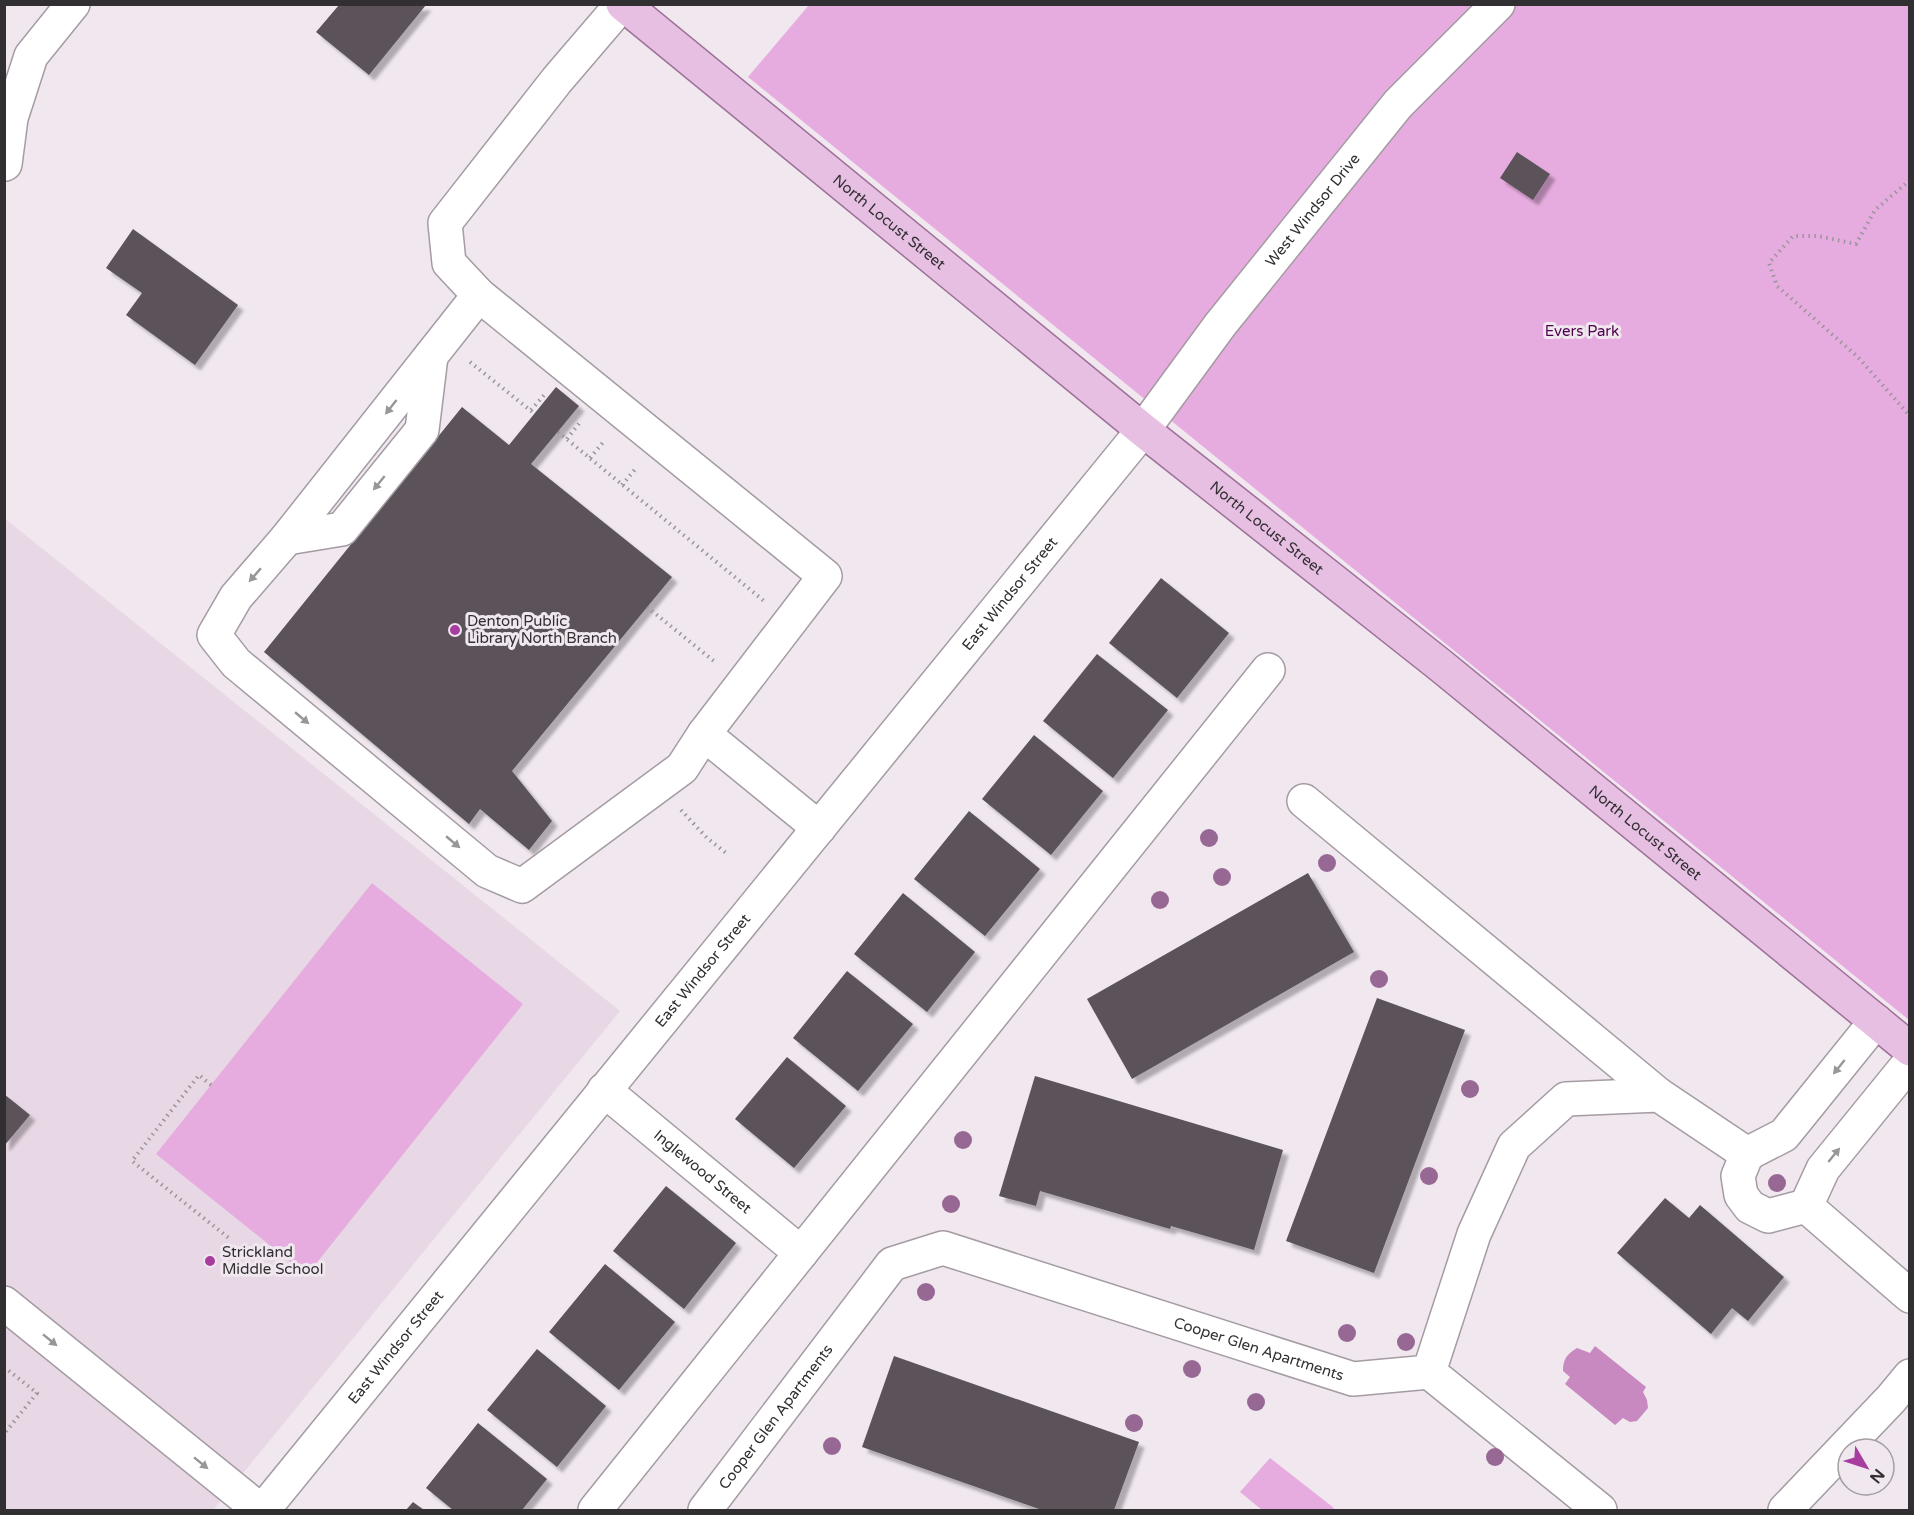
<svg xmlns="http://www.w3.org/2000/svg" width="1914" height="1515" font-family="'Varela Round',sans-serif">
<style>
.built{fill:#e8d8e5}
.green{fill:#e7acdf}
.water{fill:#c889c1}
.building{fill:#5b535a;filter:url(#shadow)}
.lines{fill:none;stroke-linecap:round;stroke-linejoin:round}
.minor-casing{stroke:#a49ba3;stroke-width:36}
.major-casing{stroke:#9d7197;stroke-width:36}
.path{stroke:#9b959b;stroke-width:4;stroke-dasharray:1.5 4.5;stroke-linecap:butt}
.minor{stroke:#fff;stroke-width:33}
.major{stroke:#e6bfe2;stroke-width:33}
.tree{fill:#986895}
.oneway{fill:#989798}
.poi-dot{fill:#a73d9f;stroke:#f0e7ef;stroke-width:2}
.labels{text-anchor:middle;stroke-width:6;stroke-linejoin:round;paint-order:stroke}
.street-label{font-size:15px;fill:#322f32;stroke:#f0e7ef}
.park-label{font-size:15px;fill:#50004c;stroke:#f0e7ef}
.poi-label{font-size:15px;fill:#322f32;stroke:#f0e7ef;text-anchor:start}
</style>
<defs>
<filter id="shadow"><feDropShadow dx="5.5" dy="5.5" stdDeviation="1.5" flood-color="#0004"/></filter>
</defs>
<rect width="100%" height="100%" fill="#f0e7ef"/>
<path class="built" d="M 4,518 L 620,1011 L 213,1510 L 5,1510 Z"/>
<path class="green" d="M 809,5 L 1909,5 L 1909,1020 L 748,77 Z
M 372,883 L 523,1004 L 307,1275 L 156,1154 Z
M 1270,1458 L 1334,1508 L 1332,1510 L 1262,1510 L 1240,1492 Z"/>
<path class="water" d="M 1595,1346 L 1646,1387 L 1643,1392 L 1647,1400 L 1648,1408 L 1637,1421 L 1630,1422 L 1623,1418 L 1615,1425 L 1565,1384 L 1570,1377 L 1563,1371 C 1563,1359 1567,1354 1577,1348 L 1590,1353 Z"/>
<path class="building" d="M 339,5 L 426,5 L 369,75 L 316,32 Z
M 1517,152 L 1550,174 L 1533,200 L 1500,178 Z
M 133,229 L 238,305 L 195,365 L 126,315 L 142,293 L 106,268 Z
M 556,387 L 579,406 L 531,464 L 672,577 L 512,771 L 552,821 L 529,850 L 480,809 L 469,824 L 264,652 L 462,407 L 509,445 Z
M 1161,578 L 1229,633 L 1177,698 L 1109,643 Z
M 1097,654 L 1168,710 L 1113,778 L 1043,721 Z
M 1034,735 L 1103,791 L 1051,855 L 982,799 Z
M 969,811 L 1040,869 L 985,936 L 914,879 Z
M 1308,873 L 1354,952 L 1132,1079 L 1087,999 Z
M 903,893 L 975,952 L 927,1012 L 854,954 Z
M 847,971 L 913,1024 L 858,1091 L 793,1038 Z
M 1377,998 L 1465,1030 L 1374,1273 L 1286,1241 Z
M 787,1057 L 846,1106 L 794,1168 L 735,1119 Z
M 1035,1076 L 1283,1150 L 1254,1250 L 1171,1226 L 1170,1229 L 1040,1191 L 1036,1206 L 999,1196 Z
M 4,1094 L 30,1115 L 4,1146 Z
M 666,1186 L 736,1243 L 684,1309 L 613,1251 Z
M 1665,1198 L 1689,1218 L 1700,1205 L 1784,1277 L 1748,1321 L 1732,1308 L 1711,1334 L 1617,1253 Z
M 605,1264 L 675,1322 L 619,1390 L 549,1332 Z
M 537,1349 L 606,1406 L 557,1467 L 487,1410 Z
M 894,1356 L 1139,1442 L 1114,1510 L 1042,1510 L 862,1447 Z
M 478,1423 L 547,1479 L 522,1510 L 453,1510 L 426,1488 Z
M 413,1502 L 424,1510 L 406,1510 Z"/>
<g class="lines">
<defs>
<g id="minor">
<path d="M 622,4 L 557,80 L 445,223 L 449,263 L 479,295 L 825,576 L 704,734 L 819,828"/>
<path d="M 5,164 L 11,118 L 31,56 L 73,4"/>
<path d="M 479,295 L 287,538 L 236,597 L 214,635 L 236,663 L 487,871 L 522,886 L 682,768 L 704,734"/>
<path d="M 287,538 L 342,529 L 422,430 L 431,356"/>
<path d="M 1304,801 L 1659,1095"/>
<path id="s1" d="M 604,1090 L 801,1253"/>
<path d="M 1747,1154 L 1784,1135 L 1876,1021"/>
<path d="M 1747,1154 L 1738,1176 L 1741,1195 L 1750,1207 L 1768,1216 L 1806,1206"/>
<path d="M 1806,1206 L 1823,1169 L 1910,1062"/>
<path d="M 1806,1206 L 1910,1296"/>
<path d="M 4,1303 L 260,1510"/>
<path d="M 1429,1372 L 1600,1510"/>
<path id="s2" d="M 263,1510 L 1143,430 L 1220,325 L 1398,104 L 1498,4"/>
<path d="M 595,1510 L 1268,670"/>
<path id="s3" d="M 705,1510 L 892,1264 L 943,1248 L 1353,1379 L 1429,1372 L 1474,1234 L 1514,1146 L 1566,1099 L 1659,1095 L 1747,1154"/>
<path d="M 1785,1510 L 1891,1399 L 1910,1376"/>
</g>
<g id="major">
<path id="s4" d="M 623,4 L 1143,430 L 1440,665 L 1910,1049"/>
</g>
</defs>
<use href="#minor" class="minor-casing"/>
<use href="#major" class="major-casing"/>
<path class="path" d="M 1910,180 L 1875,210 L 1856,244 L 1818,236 L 1793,236 L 1769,263 L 1777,286 L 1858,357 L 1910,416
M 470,362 L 535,414
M 531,410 L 546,393
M 558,432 L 764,601
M 567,439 L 581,421
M 590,458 L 605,440
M 622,485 L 637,467
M 647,607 L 715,662
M 681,810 L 707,838 L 726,853
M 211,1085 L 199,1075 L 132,1161 L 230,1239
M 4,1367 L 37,1393 L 4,1434"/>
<use href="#minor" class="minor"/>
<use href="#major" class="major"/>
</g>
<g class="tree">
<circle cx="1209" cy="838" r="9"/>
<circle cx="1327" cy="863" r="9"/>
<circle cx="1222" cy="877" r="9"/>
<circle cx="1160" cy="900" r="9"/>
<circle cx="1379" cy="979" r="9"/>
<circle cx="1470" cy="1089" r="9"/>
<circle cx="963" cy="1140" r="9"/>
<circle cx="1429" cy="1176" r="9"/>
<circle cx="1777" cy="1183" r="9"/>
<circle cx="951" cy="1204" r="9"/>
<circle cx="926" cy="1292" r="9"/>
<circle cx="1347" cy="1333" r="9"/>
<circle cx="1406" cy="1342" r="9"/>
<circle cx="1192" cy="1369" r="9"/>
<circle cx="1256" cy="1402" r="9"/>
<circle cx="1134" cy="1423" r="9"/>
<circle cx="832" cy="1446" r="9"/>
<circle cx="1495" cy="1457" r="9"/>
</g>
<defs><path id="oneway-solid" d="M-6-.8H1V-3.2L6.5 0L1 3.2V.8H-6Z" transform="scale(1.5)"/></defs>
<g class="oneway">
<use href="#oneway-solid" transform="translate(391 407) rotate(128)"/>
<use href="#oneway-solid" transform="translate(379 483) rotate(129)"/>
<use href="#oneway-solid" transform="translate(255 575) rotate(131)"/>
<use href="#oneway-solid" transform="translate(302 718) rotate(40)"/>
<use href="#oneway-solid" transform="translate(453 842) rotate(40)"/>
<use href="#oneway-solid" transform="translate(1839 1067) rotate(129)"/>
<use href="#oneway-solid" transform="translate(1834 1155) rotate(-51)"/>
<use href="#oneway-solid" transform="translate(50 1340) rotate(39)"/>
<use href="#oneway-solid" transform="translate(201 1463) rotate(39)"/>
</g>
<g class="poi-dot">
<circle cx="455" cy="630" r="6"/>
<circle cx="210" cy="1261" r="6"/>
</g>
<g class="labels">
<g class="street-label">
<text dy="5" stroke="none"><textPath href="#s2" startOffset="1671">West Windsor Drive</textPath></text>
<text dy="5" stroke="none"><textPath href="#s4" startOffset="344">North Locust Street</textPath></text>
<text dy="5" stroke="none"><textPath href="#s4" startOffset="830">North Locust Street</textPath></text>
<text dy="5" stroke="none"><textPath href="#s2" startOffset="1182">East Windsor Street</textPath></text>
<text dy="5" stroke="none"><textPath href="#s4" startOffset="1316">North Locust Street</textPath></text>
<text dy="5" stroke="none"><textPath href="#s2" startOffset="696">East Windsor Street</textPath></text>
<text dy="5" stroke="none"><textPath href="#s1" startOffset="128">Inglewood Street</textPath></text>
<text dy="5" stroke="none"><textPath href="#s2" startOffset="210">East Windsor Street</textPath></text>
<text dy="5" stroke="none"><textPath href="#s3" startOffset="694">Cooper Glen Apartments</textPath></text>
<text dy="5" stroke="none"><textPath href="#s3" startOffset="117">Cooper Glen Apartments</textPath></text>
</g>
<g class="park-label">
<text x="1582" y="336">Evers Park</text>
</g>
<g class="poi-label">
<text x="467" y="626">Denton Public<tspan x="467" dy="17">Library North Branch</tspan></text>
<text x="222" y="1257">Strickland<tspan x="222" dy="17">Middle School</tspan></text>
</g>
</g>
<rect width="1914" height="1515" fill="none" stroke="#322f32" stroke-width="12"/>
<g transform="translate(1866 1467) rotate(129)"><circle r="28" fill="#f0e7ef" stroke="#a49da3" stroke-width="1.5"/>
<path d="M0-4.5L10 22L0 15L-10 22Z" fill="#a73d9f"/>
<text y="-9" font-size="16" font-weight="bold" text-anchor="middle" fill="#322f32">N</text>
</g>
</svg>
